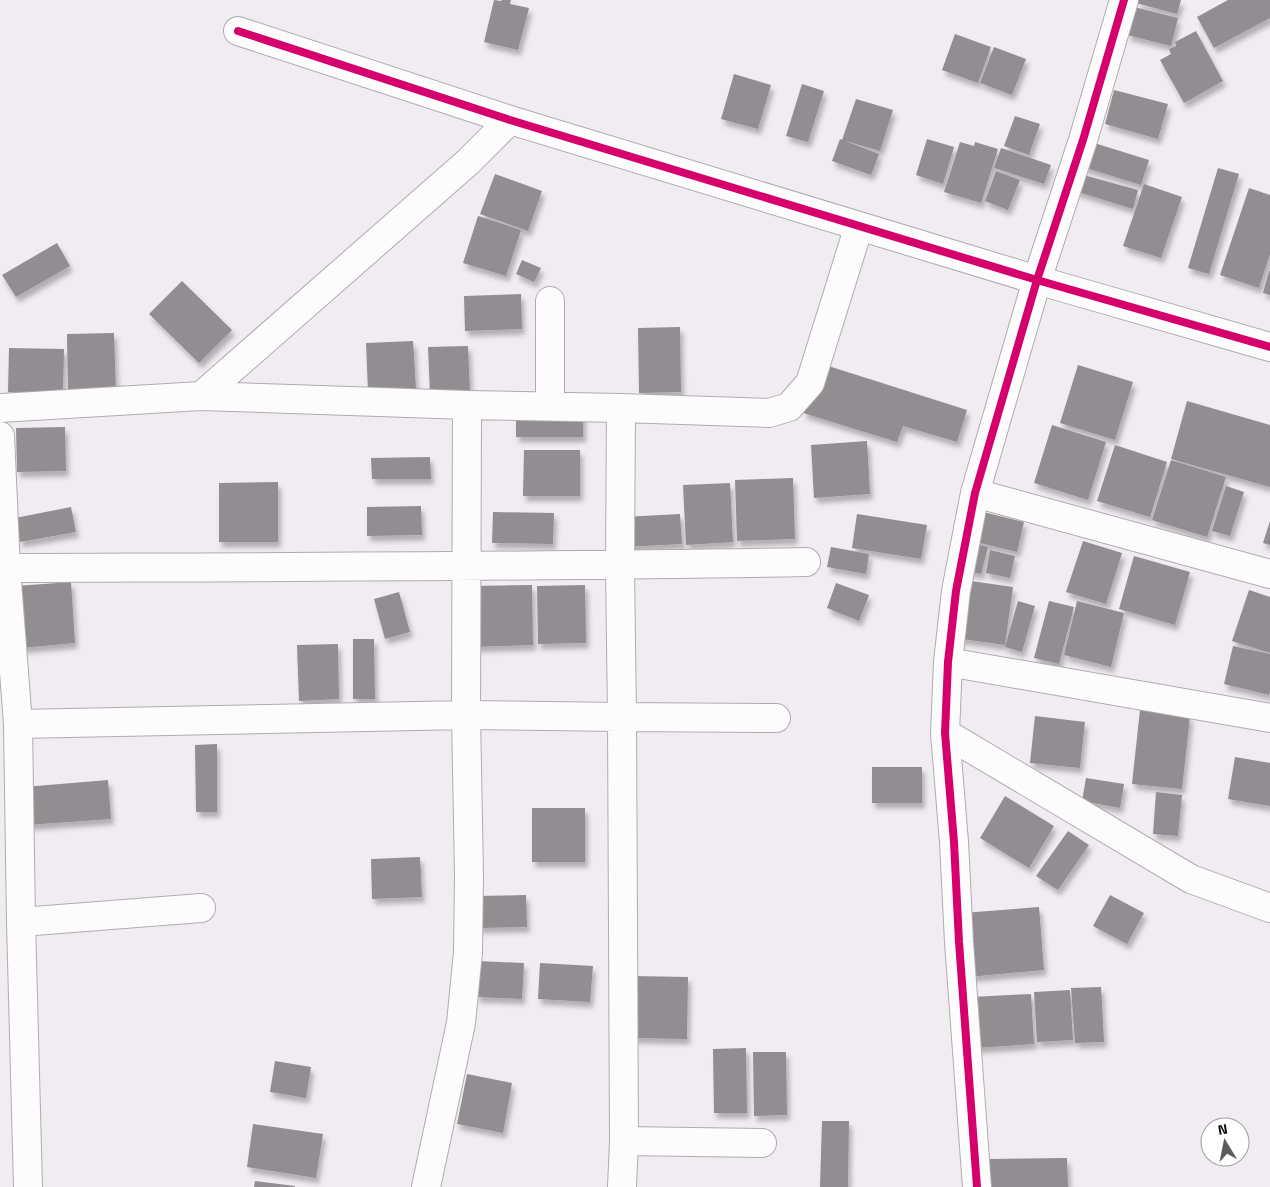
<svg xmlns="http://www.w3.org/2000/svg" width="1270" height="1187" font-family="'Titillium Web',sans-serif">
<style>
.building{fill:#918d91;filter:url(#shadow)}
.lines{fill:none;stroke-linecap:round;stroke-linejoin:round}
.minor-casing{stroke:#b0abb0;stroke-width:30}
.minor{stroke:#fdfcfd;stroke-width:28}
.cycleway-casing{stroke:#fff;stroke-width:11}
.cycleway{stroke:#d6006c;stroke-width:8}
</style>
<defs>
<filter id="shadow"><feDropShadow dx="3" dy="5.5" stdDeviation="2.5" flood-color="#0004"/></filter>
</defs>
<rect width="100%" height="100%" fill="#f1ecf1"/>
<path class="building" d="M 494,0 L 501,1 L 502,0 L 511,0 L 510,4 L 529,8 L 518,50 L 484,42 Z
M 1137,0 L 1181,0 L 1177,14 L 1136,3 Z
M 1228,0 L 1270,0 L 1270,18 L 1214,48 L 1197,17 Z
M 1134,7 L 1178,18 L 1171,46 L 1127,35 Z
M 1196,31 L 1223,81 L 1184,103 L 1160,60 L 1171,54 L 1169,49 L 1176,46 L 1175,42 Z
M 955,34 L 991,47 L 978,83 L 942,70 Z
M 994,47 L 1026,59 L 1012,95 L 980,83 Z
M 734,74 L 771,85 L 758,129 L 721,119 Z
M 802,84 L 824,91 L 808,142 L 786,136 Z
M 1114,90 L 1168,104 L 1158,139 L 1105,124 Z
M 856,99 L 893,110 L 880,151 L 842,140 Z
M 1015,116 L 1040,124 L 1029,155 L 1004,146 Z
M 840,139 L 879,154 L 871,175 L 832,161 Z
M 927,139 L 954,147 L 943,184 L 916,175 Z
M 960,142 L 974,146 L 975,142 L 998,149 L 981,203 L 944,192 Z
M 1091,142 L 1149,160 L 1141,185 L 1083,167 Z
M 1001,148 L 1051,165 L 1044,184 L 994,168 Z
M 1218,168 L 1239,174 L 1209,274 L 1188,268 Z
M 996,171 L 1020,180 L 1008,210 L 985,201 Z
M 495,174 L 542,191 L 528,231 L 480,214 Z
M 1080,174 L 1138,190 L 1133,209 L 1075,191 Z
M 1144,184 L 1182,197 L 1161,258 L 1123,246 Z
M 1249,188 L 1270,195 L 1270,254 L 1259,288 L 1220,275 Z
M 478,216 L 521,230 L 506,276 L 463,263 Z
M 57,243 L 70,266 L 16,297 L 2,275 Z
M 522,260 L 541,268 L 534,282 L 516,274 Z
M 1269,271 L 1270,271 L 1270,295 L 1263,293 Z
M 182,281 L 232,330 L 199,363 L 149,314 Z
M 521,294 L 522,329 L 465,331 L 464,296 Z
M 680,327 L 681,392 L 639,393 L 638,328 Z
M 114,333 L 116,393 L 68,394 L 67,334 Z
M 413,341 L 416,389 L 368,391 L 366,343 Z
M 468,346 L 470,392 L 430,394 L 428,347 Z
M 9,348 L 64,349 L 63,393 L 8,392 Z
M 819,363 L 967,410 L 957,442 L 903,426 L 897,442 L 803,413 Z
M 1078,365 L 1133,382 L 1115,440 L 1060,423 Z
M 1187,401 L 1270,425 L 1270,487 L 1171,459 Z
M 516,413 L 583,413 L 583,437 L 516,437 Z
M 1052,425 L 1106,442 L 1088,500 L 1034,483 Z
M 65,427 L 66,471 L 17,472 L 16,428 Z
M 867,441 L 870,494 L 814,498 L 811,445 Z
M 1115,445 L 1167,462 L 1150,517 L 1097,501 Z
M 524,450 L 580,450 L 580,496 L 523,496 Z
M 430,457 L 431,479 L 372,479 L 371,458 Z
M 1171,460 L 1226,477 L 1207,537 L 1152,520 Z
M 793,478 L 795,539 L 737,541 L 735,480 Z
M 278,482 L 278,542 L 219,542 L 219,483 Z
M 730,483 L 733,542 L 686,545 L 683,485 Z
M 1226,486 L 1244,492 L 1230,536 L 1212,531 Z
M 421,506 L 422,535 L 367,536 L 367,507 Z
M 71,507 L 76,532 L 20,542 L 15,518 Z
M 979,511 L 1024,522 L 1017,552 L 972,541 Z
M 493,512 L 554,513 L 553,544 L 492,543 Z
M 680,514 L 682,544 L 625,547 L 623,517 Z
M 857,514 L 927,525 L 921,559 L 852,548 Z
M 1270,521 L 1270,545 L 1263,543 Z
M 1083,541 L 1122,553 L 1106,604 L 1066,592 Z
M 971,543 L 988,547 L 981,574 L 964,570 Z
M 831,547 L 869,554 L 866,574 L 827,567 Z
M 990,550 L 1015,556 L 1010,578 L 986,573 Z
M 1134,556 L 1190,572 L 1175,625 L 1119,609 Z
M 964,580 L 1013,587 L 1005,645 L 955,638 Z
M 71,582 L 75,643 L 21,648 L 16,586 Z
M 836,583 L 869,595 L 859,621 L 827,608 Z
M 532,585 L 533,645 L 473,647 L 472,586 Z
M 585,585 L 586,643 L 538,644 L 537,586 Z
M 1249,590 L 1270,597 L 1270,653 L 1232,641 Z
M 399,592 L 410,632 L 385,639 L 374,599 Z
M 1018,601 L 1035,606 L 1022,652 L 1005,647 Z
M 1049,601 L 1074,607 L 1059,664 L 1034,658 Z
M 1077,601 L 1124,613 L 1111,667 L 1064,655 Z
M 353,639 L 374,639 L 375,699 L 353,699 Z
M 338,644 L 339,699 L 299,701 L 297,645 Z
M 1233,646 L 1270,654 L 1270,691 L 1269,695 L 1224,684 Z
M 1140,710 L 1190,716 L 1182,789 L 1132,784 Z
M 1035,716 L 1085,722 L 1080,768 L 1030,763 Z
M 217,744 L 217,812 L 196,812 L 195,745 Z
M 1235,757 L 1270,763 L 1270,806 L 1228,799 Z
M 872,767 L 922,767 L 922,803 L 872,803 Z
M 1086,778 L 1124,784 L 1120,808 L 1082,801 Z
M 108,780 L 111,819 L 27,825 L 24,787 Z
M 1156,792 L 1182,795 L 1178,836 L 1153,834 Z
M 1005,796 L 1054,826 L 1029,868 L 980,838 Z
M 532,808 L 585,808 L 585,862 L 532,862 Z
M 1068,831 L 1089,845 L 1058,890 L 1036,876 Z
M 420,857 L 422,897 L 372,899 L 371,859 Z
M 526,895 L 527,927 L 478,928 L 478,896 Z
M 1110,895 L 1144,913 L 1127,944 L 1093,926 Z
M 1039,907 L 1044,970 L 968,977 L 963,913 Z
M 477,961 L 524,963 L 522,999 L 476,997 Z
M 540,963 L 593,966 L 590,1002 L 538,999 Z
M 634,976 L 688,977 L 687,1039 L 633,1038 Z
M 1101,987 L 1104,1042 L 1075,1043 L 1071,988 Z
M 1070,990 L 1073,1040 L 1037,1042 L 1034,992 Z
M 1031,994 L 1034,1044 L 975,1048 L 972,997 Z
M 746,1048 L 747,1113 L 714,1113 L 713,1049 Z
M 753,1052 L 786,1052 L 787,1115 L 754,1116 Z
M 275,1061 L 311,1067 L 306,1098 L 270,1092 Z
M 467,1074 L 512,1083 L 503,1133 L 457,1124 Z
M 822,1121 L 849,1121 L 848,1187 L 820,1187 Z
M 253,1124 L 323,1134 L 316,1178 L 247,1167 Z
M 1067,1158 L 1068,1187 L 989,1187 L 989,1159 Z
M 255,1181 L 295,1186 L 295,1187 L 254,1187 Z"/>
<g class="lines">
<defs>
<path id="minor" d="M 238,31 L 510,120 L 1037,280 L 1270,347
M 201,396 L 468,162 L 510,120
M 550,406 L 550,301
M 0,408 L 201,396 L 467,405 L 621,408 L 769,413 L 789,407 L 810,383 L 859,226
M 621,408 L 620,566 L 622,717 L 624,1141 L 622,1187
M 0,436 L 6,568 L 18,724 L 21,922 L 28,1187
M 975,493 L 1270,574
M 6,568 C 272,567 539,567 806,562
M 948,662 L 1270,718
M 18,724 L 466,715 L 622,717 L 776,718
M 945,733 L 1191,879 L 1270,908
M 21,922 L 201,908
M 624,1141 L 762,1143
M 426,1187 L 461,1023 L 468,952 L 469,876 L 466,715 L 467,405
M 977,1187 L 959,942 L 954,842 L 945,733 L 948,662 L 956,591 L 975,493 L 1037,280 L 1083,140 L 1124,0"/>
</defs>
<use href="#minor" class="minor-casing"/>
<use href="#minor" class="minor"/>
<defs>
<path id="cycleway" d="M 238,31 L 510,120 L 1037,280 L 1270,347
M 977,1187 L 959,942 L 954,842 L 945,733 L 948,662 L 956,591 L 975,493 L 1037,280 L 1083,140 L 1124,0"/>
</defs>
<use href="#cycleway" class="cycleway-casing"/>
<use href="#cycleway" class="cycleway"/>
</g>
<g transform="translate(1225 1142) rotate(350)"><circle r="24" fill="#ffffff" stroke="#9f9d9f"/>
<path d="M0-4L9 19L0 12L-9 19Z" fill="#5e5a5e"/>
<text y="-8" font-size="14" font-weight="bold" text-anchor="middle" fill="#0f0b0f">N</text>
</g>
</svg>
